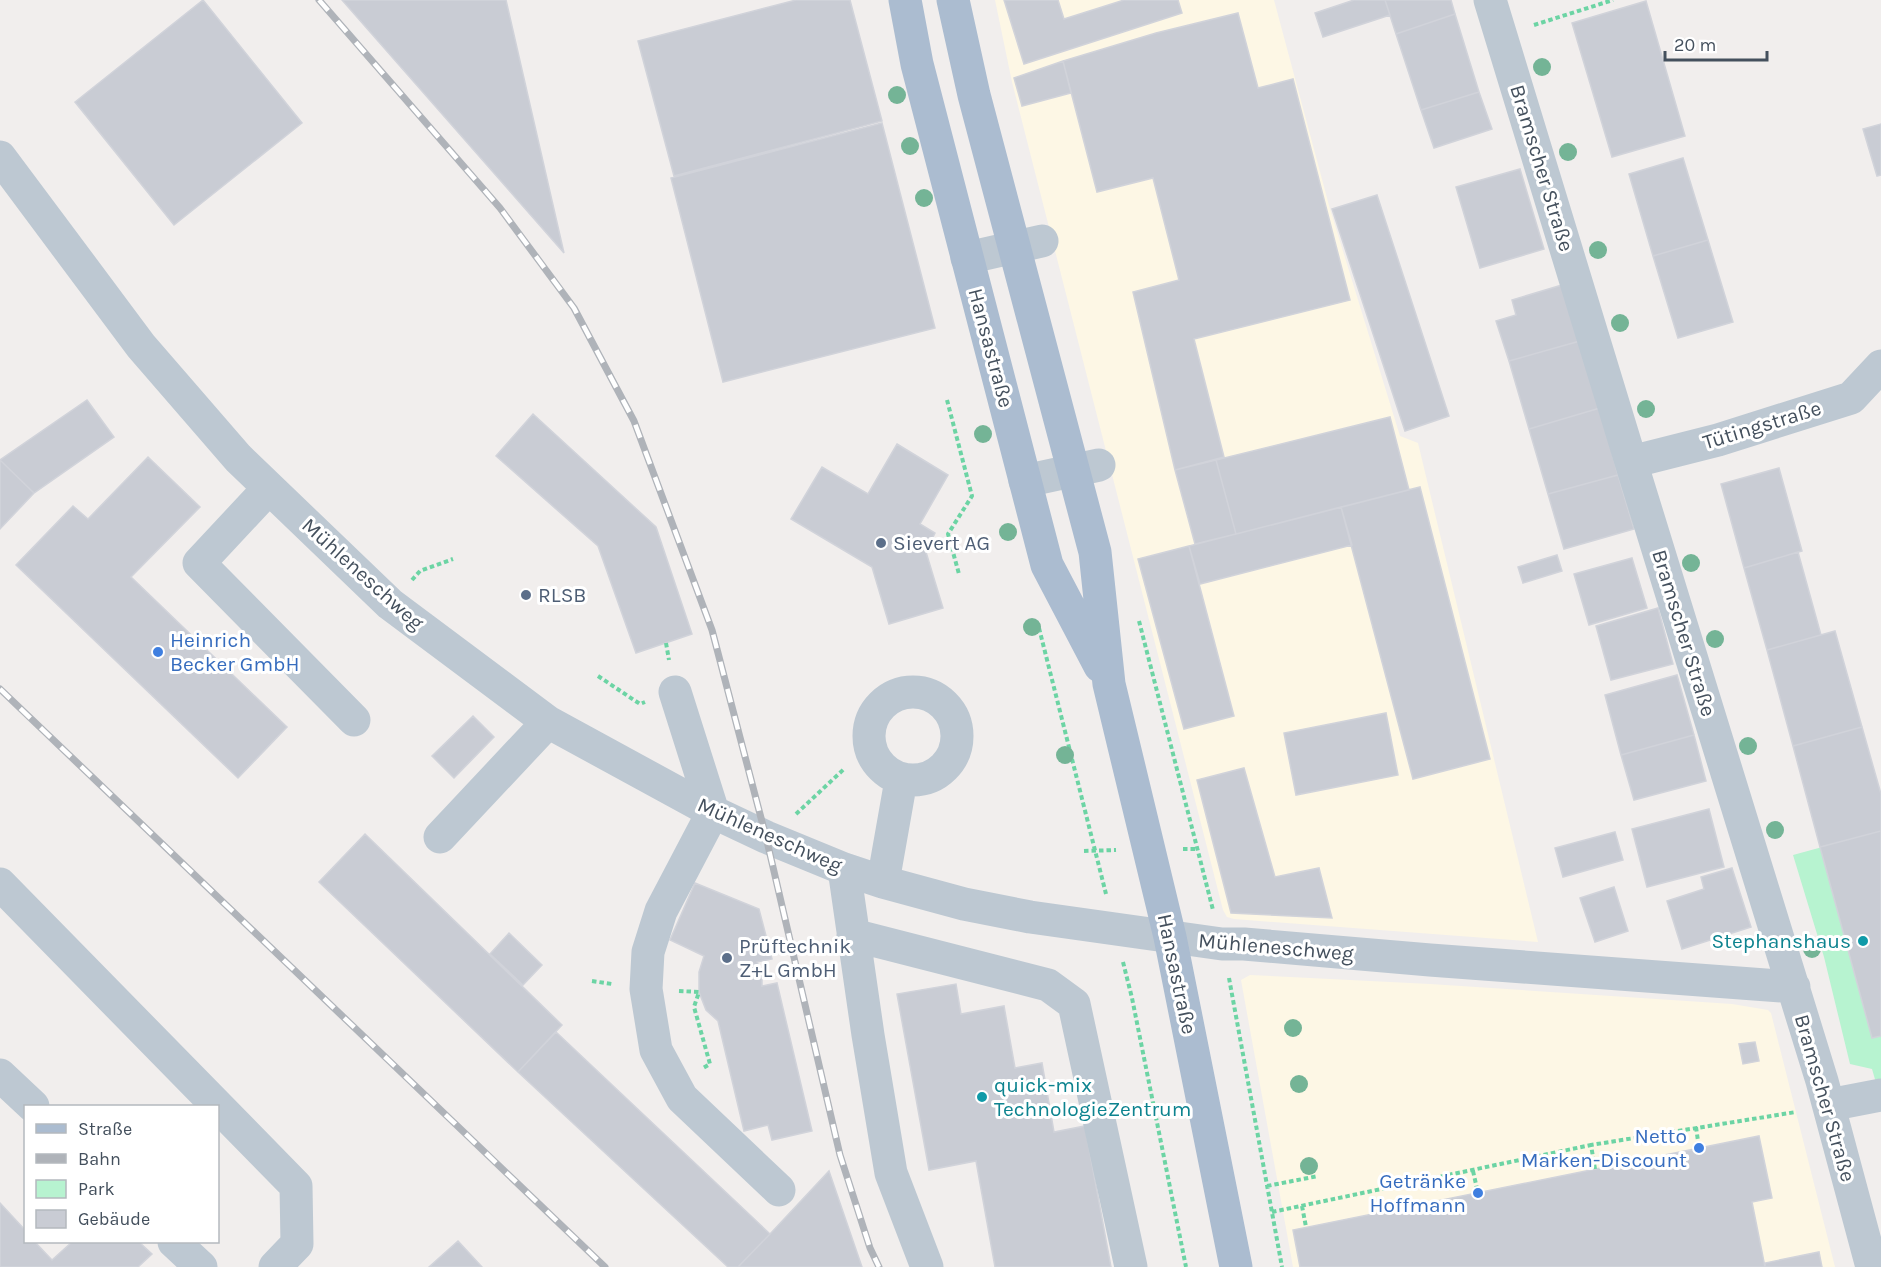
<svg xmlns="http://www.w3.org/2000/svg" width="1881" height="1267" font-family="Karla,sans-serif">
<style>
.commercial{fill:#fdf7e5}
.green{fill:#b7f3d0}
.building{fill:#c9ccd4;stroke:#d1d3da;stroke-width:1.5}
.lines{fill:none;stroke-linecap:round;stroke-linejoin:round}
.path{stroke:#6cd4a4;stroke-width:4;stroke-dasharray:4.5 3;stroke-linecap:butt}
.minor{stroke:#bdc8d2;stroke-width:33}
.major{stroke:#abbcd0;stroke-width:33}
.rail-casing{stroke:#afb3b9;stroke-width:7}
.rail{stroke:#fff;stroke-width:4.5;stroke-dasharray:14;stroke-linecap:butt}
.tree{fill:#74b496}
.service-dot{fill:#5c6f8a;stroke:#fff;stroke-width:2}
.shop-dot{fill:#3f7fe0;stroke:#fff;stroke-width:2}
.culture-dot{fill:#0f9aa8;stroke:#fff;stroke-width:2}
.labels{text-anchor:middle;stroke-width:6;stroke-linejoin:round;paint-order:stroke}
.street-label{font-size:21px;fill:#44505d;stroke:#fff}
.service-label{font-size:21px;fill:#4e5e75;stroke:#fff;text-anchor:start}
.shop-label{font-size:21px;fill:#366cbe;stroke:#fff;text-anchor:end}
.culture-label{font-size:21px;fill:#0d838f;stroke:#fff;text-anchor:end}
</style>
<rect width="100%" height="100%" fill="#f1eeed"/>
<path class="commercial" d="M 995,0 L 1274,0 L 1330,209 L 1400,436 L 1418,443 L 1538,942 L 1234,919 L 1227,917 L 1223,910 L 1012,82 Z
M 1250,975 L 1430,984 L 1732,1004 L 1768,1010 L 1771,1013 L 1835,1267 L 1293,1267 L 1241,980 Z"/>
<path class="green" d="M 1881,831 L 1881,1100 L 1872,1069 L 1850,1064 L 1824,957 L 1793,855 Z"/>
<path class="building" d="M 203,0 L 302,123 L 174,225 L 75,102 Z
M 342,0 L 506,0 L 564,253 Z
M 796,0 L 850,0 L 882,121 L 674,176 L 638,41 Z
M 1004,0 L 1058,0 L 1064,19 L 1124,0 L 1178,0 L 1182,13 L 1024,64 Z
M 1354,0 L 1385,0 L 1390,15 L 1323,37 L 1315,13 Z
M 1385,0 L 1451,0 L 1455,14 L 1396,34 Z
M 1646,1 L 1685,136 L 1612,157 L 1572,23 Z
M 1238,13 L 1258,88 L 1293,79 L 1350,300 L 1194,339 L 1224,457 L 1175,470 L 1133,292 L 1179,280 L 1153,178 L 1097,192 L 1063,61 L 1156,33 Z
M 1455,14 L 1479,92 L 1421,110 L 1396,34 Z
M 1063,61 L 1071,93 L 1022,106 L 1014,78 Z
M 1479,92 L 1492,129 L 1434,148 L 1421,110 Z
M 882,123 L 935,328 L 723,382 L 671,178 Z
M 1881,124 L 1881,175 L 1877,176 L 1863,129 Z
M 1683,158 L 1708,240 L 1653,256 L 1629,174 Z
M 1520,169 L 1544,249 L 1480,268 L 1456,187 Z
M 1377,195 L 1449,416 L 1405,431 L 1332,209 Z
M 1708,240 L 1733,322 L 1678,338 L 1653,256 Z
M 1562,285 L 1580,341 L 1509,361 L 1496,321 L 1516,315 L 1512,300 Z
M 1580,341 L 1600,408 L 1529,429 L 1509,361 Z
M 87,400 L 114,437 L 34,493 L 0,460 Z
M 1600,408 L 1618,475 L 1548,494 L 1529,429 Z
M 533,414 L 656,527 L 692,634 L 636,653 L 598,546 L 496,456 Z
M 1390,417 L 1409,490 L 1236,534 L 1216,460 Z
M 897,444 L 948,475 L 920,524 L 935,533 L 926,552 L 943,608 L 889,624 L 872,567 L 791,519 L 822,467 L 868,494 Z
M 148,457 L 200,507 L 131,577 L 287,727 L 238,778 L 16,565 L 73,506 L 88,519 Z
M 0,460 L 34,493 L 0,529 Z
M 1216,460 L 1236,534 L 1195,544 L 1175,470 Z
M 1779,468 L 1802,551 L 1744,568 L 1721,484 Z
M 1618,475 L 1634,529 L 1564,549 L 1548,494 Z
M 1420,487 L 1490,759 L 1413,779 L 1341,507 Z
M 1341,507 L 1352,545 L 1200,584 L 1189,546 Z
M 1189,546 L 1234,716 L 1184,729 L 1138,559 Z
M 1798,552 L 1821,635 L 1767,650 L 1744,568 Z
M 1557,555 L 1562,571 L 1523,583 L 1518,567 Z
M 1632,558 L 1647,608 L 1589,625 L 1574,574 Z
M 1658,608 L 1673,664 L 1611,680 L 1596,626 Z
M 1835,631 L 1862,727 L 1793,746 L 1767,650 Z
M 1677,675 L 1694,735 L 1621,755 L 1605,695 Z
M 1386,713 L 1398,775 L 1296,795 L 1284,733 Z
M 473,716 L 494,737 L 454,778 L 432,756 Z
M 1862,727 L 1881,794 L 1881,831 L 1820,847 L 1793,746 Z
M 1694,735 L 1706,781 L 1634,800 L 1621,755 Z
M 1244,768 L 1275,877 L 1319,868 L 1332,918 L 1231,913 L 1197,780 Z
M 1709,809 L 1724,867 L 1647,887 L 1632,829 Z
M 1881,831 L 1881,1036 L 1872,1038 L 1820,847 Z
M 1615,832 L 1623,860 L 1563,877 L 1555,848 Z
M 365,834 L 562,1025 L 518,1072 L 319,882 Z
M 1732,868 L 1751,927 L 1682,949 L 1667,901 L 1704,889 L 1701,877 Z
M 695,883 L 759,909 L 772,959 L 757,962 L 762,973 L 762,986 L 777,983 L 812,1131 L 772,1140 L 768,1125 L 744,1131 L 718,1021 L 706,1010 L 699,992 L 699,972 L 704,956 L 670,940 Z
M 1614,887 L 1628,931 L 1595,942 L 1580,898 Z
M 509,933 L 542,965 L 523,985 L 490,954 Z
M 956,984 L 961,1014 L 1004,1006 L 1015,1068 L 1042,1063 L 1054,1132 L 1085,1126 L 1111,1267 L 995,1267 L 976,1161 L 929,1170 L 897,994 Z
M 556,1032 L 770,1234 L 738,1267 L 728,1267 L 518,1072 Z
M 1755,1042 L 1759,1061 L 1743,1064 L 1739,1044 Z
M 1759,1136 L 1772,1198 L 1752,1202 L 1765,1267 L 1300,1267 L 1293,1230 Z
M 829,1171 L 862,1267 L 738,1267 L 770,1234 Z
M 0,1203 L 26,1231 L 26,1242 L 35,1242 L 52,1260 L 72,1242 L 139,1242 L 152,1254 L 138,1267 L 0,1267 Z
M 458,1241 L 482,1267 L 429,1267 Z
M 1819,1252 L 1822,1267 L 1765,1267 L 1765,1263 Z"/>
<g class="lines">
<path class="path" d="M 1534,25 L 1613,0
M 947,400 L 972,496 L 948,534 L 959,574
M 412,580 L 420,571 L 453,559
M 1139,621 L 1213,910
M 1039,628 L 1106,894
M 666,643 L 669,660
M 598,676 L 640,704 L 645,702
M 796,814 L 844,769
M 1183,849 L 1197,849
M 1084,851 L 1116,850
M 1123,962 L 1132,998 L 1186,1267
M 1229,978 L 1282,1267
M 592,981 L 612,984
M 679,991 L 699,992 L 694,1007 L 710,1064 L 703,1068
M 1696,1127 L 1699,1148
M 1595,1169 L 1591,1145 L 1796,1112
M 1473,1171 L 1478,1193
M 1267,1186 L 1318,1176
M 1302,1206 L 1306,1227
M 1272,1212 L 1591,1145"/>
<path class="minor" d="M 1490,0 L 1631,462 L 1822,1081 L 1872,1267
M 0,157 L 141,346 L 238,458 L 390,604 L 548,722 L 713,812 L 766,837 L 844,869 L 883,882 L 964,904 L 1030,917 L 1222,944 L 1244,944 L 1430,960 L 1794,987
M 967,258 L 1042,241
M 1631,462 L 1718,440 L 1851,398 L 1881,366
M 1025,481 L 1099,465
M 269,488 L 199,563 L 354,720
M869 736a44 44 0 1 1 88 0a44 44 0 1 1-88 0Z
M 675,692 L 713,812 L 661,911 L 648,952 L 646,989 L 656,1050 L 682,1098 L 779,1190
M 440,837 L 548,722
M 844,869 L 868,1035 L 891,1173 L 927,1267
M 883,882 L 901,780
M 0,884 L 296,1186 L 297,1244 L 275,1267
M 853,935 L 1048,985 L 1074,1004 L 1131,1267
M 0,1075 L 33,1106
M 1829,1105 L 1881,1095
M 174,1242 L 201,1267"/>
<path class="major" d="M 905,0 L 917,64 L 1047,565 L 1100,666
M 953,0 L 974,95 L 1095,552 L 1109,684 L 1170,937 L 1236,1267"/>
<defs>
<path id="rail" d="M 319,0 L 500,208 L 574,308 L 634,421 L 712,630 L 766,837 L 840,1155 L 870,1248 L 879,1267
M 0,689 L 605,1267"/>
</defs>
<use href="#rail" class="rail-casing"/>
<use href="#rail" class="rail"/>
</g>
<g class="tree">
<circle cx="1542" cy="67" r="9"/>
<circle cx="897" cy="95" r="9"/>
<circle cx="910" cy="146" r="9"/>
<circle cx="1568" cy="152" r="9"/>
<circle cx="924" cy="198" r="9"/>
<circle cx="1598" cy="250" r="9"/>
<circle cx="1620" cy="323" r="9"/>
<circle cx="1646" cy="409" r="9"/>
<circle cx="983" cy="434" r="9"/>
<circle cx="1008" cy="532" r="9"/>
<circle cx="1691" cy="563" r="9"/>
<circle cx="1032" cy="627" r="9"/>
<circle cx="1715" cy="639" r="9"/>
<circle cx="1748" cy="746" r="9"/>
<circle cx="1065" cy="755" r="9"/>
<circle cx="1775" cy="830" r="9"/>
<circle cx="1812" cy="949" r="9"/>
<circle cx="1293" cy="1028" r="9"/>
<circle cx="1299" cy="1084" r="9"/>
<circle cx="1309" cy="1166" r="9"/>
</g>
<g class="service-dot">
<circle cx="881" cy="543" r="6"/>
<circle cx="526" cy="595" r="6"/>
<circle cx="727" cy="958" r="6"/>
</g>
<g class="shop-dot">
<circle cx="158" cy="652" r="6"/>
<circle cx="1699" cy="1148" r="6"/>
<circle cx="1478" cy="1193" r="6"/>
</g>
<g class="culture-dot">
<circle cx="1863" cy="941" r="6"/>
<circle cx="982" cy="1097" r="6"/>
</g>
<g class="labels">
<g class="street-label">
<text transform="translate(1542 168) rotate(73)" y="7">Bramscher Straße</text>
<text transform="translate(991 348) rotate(75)" y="7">Hansastraße</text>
<text transform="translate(1762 425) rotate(-17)" y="7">Tütingstraße</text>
<text transform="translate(363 574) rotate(42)" y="7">Mühleneschweg</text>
<text transform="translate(1684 633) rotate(73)" y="7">Bramscher Straße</text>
<text transform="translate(770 835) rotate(24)" y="7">Mühleneschweg</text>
<text transform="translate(1276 947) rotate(5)" y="7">Mühleneschweg</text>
<text transform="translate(1177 974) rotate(78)" y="7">Hansastraße</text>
<text transform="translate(1825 1098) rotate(74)" y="7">Bramscher Straße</text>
</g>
<g class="service-label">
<text x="893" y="550">Sievert AG</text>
<text x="538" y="602">RLSB</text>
<text x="739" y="953">Prüftechnik<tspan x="739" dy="24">Z+L GmbH</tspan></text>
</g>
<g class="shop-label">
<text x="170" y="647" text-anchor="start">Heinrich<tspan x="170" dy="24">Becker GmbH</tspan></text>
<text x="1687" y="1143">Netto<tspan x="1687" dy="24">Marken-Discount</tspan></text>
<text x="1466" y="1188">Getränke<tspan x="1466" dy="24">Hoffmann</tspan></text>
</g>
<g class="culture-label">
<text x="1851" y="948">Stephanshaus</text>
<text x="994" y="1092" text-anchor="start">quick-mix<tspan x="994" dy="24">TechnologieZentrum</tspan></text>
</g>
</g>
<rect x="24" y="1105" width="195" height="138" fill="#ffffff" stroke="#b4b9be" stroke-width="1.5"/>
<rect x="36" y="1124" width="30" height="9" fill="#abbcd0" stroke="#b4b9be" stroke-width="1.5"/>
<text x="78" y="1135" font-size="18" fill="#44505d">Straße</text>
<rect x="36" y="1154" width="30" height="9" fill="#afb3b9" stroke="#b4b9be" stroke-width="1.5"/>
<text x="78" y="1165" font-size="18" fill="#44505d">Bahn</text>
<rect x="36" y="1180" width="30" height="18" fill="#b7f3d0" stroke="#b4b9be" stroke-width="1.5"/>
<text x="78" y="1195" font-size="18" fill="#44505d">Park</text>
<rect x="36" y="1210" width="30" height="18" fill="#c9ccd4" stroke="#b4b9be" stroke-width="1.5"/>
<text x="78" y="1225" font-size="18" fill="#44505d">Gebäude</text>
<path d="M1665 51v9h102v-9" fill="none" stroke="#44505d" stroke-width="3"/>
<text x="1674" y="51" font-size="18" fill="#44505d" stroke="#ffffff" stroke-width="4.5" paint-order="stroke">20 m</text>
</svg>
